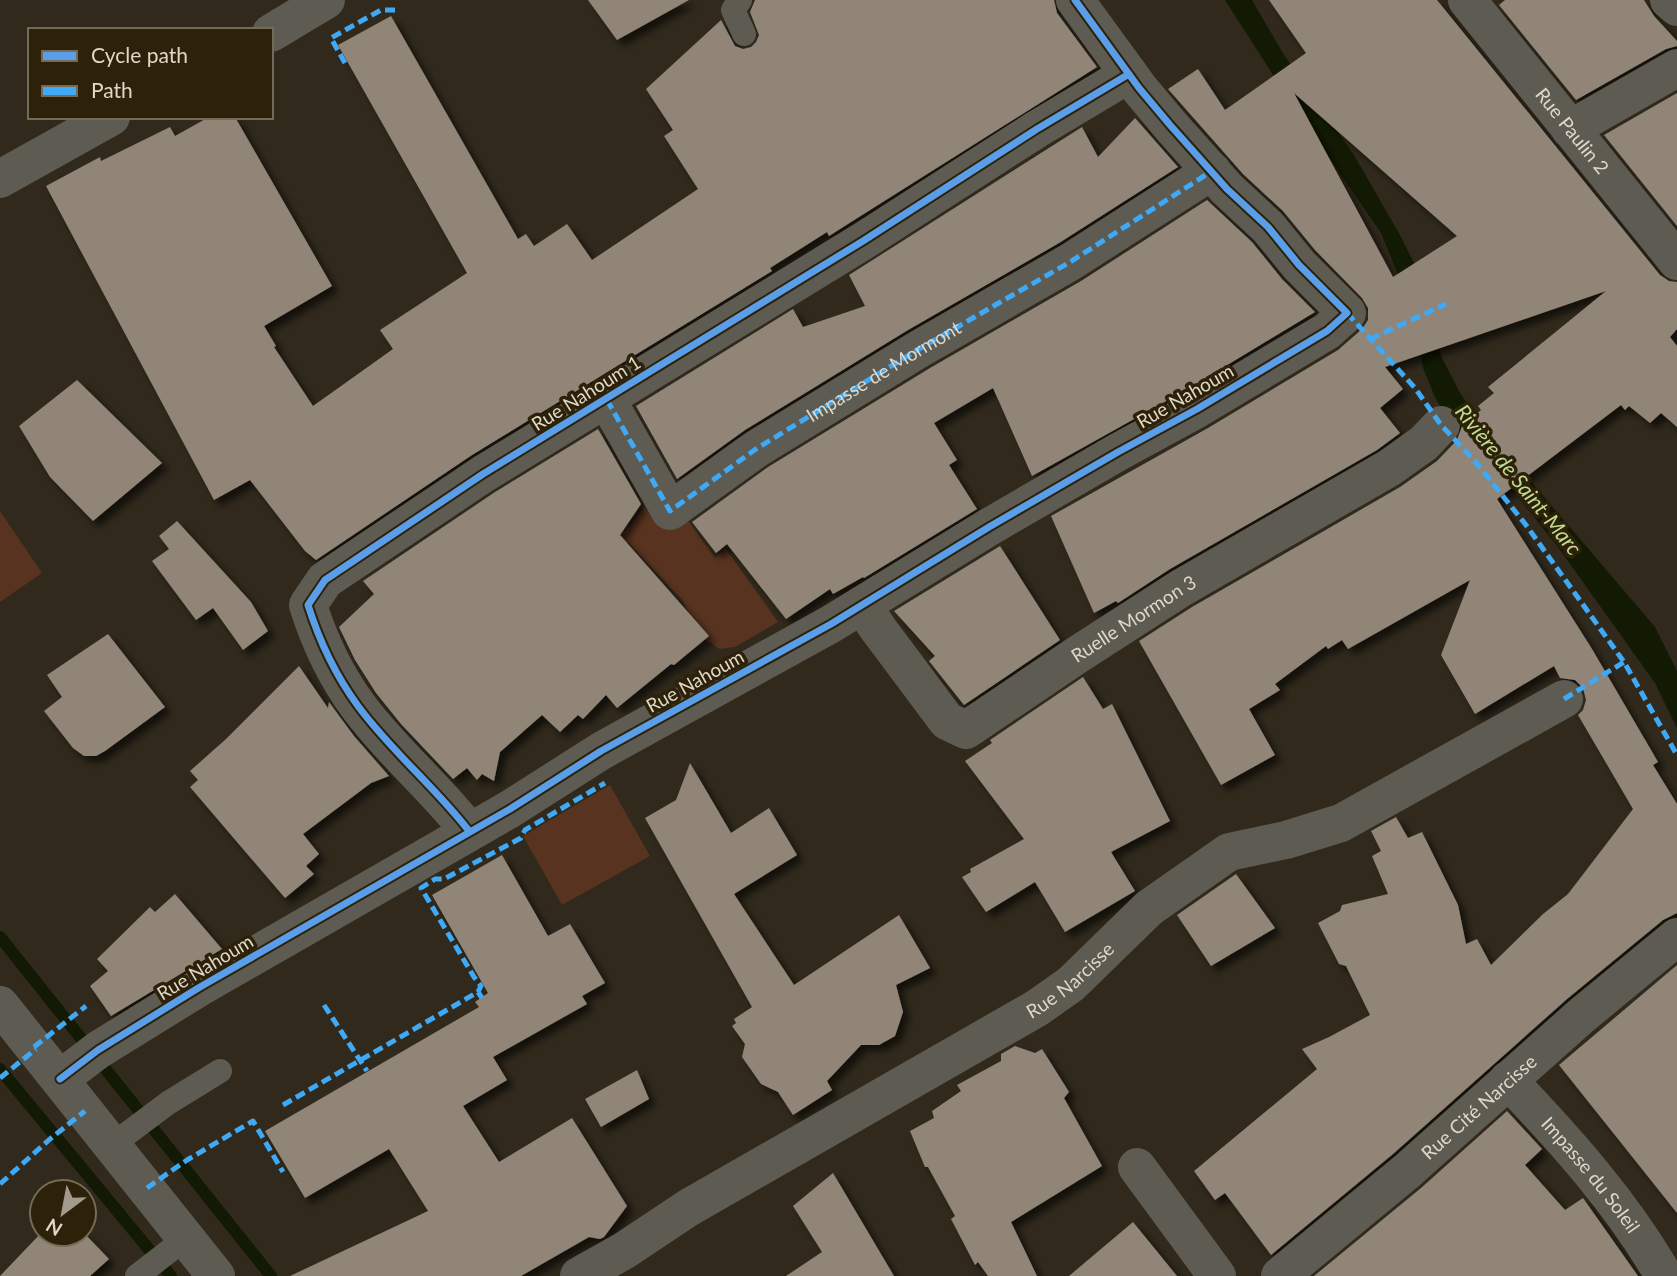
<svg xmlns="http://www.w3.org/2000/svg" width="1677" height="1276" font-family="Lato,sans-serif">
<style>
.green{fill:#58331f}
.water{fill:#121a03}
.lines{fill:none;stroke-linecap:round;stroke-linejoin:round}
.stream{stroke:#121a03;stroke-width:12}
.building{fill:#908577;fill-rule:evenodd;filter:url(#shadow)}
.service{stroke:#5d5b52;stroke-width:24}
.minor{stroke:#5d5b52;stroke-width:38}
.tertiary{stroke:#5d5b52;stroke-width:38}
.quiet{stroke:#3fa9f5;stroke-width:5;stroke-dasharray:10 5;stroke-linecap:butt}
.cycleway-casing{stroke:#2d2209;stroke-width:11}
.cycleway{stroke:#5a9eea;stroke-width:7}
.labels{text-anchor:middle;stroke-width:7;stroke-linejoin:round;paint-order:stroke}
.street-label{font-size:19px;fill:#dfd8c9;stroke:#2d2209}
.water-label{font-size:21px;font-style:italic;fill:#c1db92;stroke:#2d2209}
</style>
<defs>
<filter id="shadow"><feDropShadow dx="6" dy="6" stdDeviation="3.5" flood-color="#0009"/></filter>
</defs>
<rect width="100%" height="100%" fill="#30291c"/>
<path class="green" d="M 646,504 L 681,511 L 715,558 L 726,549 L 778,622 L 735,647 L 720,649 L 699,636 L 683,601 L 629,543 L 619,550 L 614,537 L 632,524 Z
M 0,511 L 42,573 L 0,602 Z
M 610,785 L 650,856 L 562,905 L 523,836 Z"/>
<path class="water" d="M 1225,0 L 1252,0 L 1284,55 L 1354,155 L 1401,237 L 1417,269 L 1442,358 L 1459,391 L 1475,416 L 1655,627 L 1677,671 L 1677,728 L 1655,683 L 1558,547 L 1518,497 L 1448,420 L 1435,397 L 1423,368 L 1412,308 L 1381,233 L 1286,95 Z"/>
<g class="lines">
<path class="stream" d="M 0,937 L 271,1276
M 0,1069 L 171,1276"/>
</g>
<path class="building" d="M 588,0 L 689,0 L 617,40 Z
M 755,0 L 1054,0 L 1057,13 L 1097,67 L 851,222 L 829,236 L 827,232 L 770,268 L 772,271 L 472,455 L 316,560 L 305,551 L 250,480 L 214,500 L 46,186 L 100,157 L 101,161 L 170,127 L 175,136 L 209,117 L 235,117 L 332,286 L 264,326 L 276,346 L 274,347 L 313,406 L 393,349 L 380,330 L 467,273 L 338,45 L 391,16 L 518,239 L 526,234 L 534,246 L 567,224 L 592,260 L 698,189 L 664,136 L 673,130 L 646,89 L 721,20 L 735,46 L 743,49 L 751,47 L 756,42 L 759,35 L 750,12 Z
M 1269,0 L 1437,0 L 1660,275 L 1669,281 L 1677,282 L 1677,329 L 1670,337 L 1677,346 L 1677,427 L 1661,413 L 1650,423 L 1629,406 L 1625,410 L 1621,405 L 1497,499 L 1592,649 L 1658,762 L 1653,765 L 1677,804 L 1677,913 L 1663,920 L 1567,999 L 1393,1154 L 1271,1255 L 1225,1193 L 1215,1200 L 1194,1171 L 1317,1069 L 1302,1049 L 1329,1037 L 1370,1015 L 1346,966 L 1339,964 L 1318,923 L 1340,911 L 1342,905 L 1388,894 L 1372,856 L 1381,851 L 1371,831 L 1396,817 L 1408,838 L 1422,832 L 1458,905 L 1466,944 L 1477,939 L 1491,965 L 1543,914 L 1568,894 L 1633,809 L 1578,715 L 1583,710 L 1586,700 L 1583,688 L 1575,680 L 1560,678 L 1554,666 L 1475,714 L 1441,655 L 1470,580 L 1348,649 L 1342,640 L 1328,649 L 1326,646 L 1275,684 L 1280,690 L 1249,709 L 1275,755 L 1221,785 L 1139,641 L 1192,607 L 1400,487 L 1437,461 L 1457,440 L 1462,426 L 1481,410 L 1478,406 L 1494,393 L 1488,387 L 1606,291 L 1385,367 L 1403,389 L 1380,408 L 1400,433 L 1377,450 L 1170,569 L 1118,603 L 1116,601 L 1094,613 L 1051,516 L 1208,428 L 1338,350 L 1362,329 L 1368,320 L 1368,308 L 1362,298 L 1315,250 L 1283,211 L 1243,174 L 1168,89 L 1198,69 L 1225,110 L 1306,53 ZM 1294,93 L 1457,236 L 1393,277 Z
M 1505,0 L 1644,0 L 1654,16 L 1677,41 L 1677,46 L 1666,49 L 1576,100 L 1499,5 Z
M 1677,93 L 1677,226 L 1604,135 Z
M 1135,118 L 1178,167 L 1059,243 L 908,330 L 745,430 L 677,479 L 636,406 L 793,309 L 803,327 L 865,306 L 849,275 L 1082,127 L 1098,157 Z
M 1207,200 L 1252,242 L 1282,279 L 1315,312 L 1186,390 L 1032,476 L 993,388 L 934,423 L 957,460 L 949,465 L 977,509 L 864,578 L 863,577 L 833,594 L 830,589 L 786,619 L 727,544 L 716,553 L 692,522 L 768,467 L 930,368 L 1081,281 Z
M 77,380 L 162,463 L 93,521 L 50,477 L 19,426 Z
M 598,429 L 641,504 L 620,535 L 709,636 L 674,665 L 671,664 L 617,708 L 606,695 L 583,719 L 578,715 L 560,732 L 542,715 L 500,752 L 494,781 L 482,774 L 477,780 L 467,768 L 453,779 L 401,724 L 376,693 L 355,660 L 339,627 L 374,594 L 363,581 L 495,492 Z
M 177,521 L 251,602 L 268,631 L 243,650 L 213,608 L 196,620 L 152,561 L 169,549 L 159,536 Z
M 1000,546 L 1060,640 L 964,705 L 929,661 L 935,656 L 894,611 Z
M 108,634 L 165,707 L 105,751 L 96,756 L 84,756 L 73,748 L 44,711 L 62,697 L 47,675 Z
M 299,666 L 328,708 L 329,702 L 354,736 L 389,776 L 371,783 L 303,834 L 319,854 L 306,866 L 314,874 L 285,898 L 190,787 L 198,780 L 190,771 L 226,739 Z
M 1083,677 L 1103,709 L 1112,704 L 1170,821 L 1111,852 L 1135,891 L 1065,932 L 1035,882 L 986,912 L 962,877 L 971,872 L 970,869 L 1024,839 L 965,761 L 992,743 L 990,740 Z
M 690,763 L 731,833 L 769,808 L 797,855 L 734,894 L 794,985 L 899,915 L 930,968 L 896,985 L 903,1012 L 895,1036 L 879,1045 L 861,1045 L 827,1081 L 832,1090 L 793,1115 L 778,1092 L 761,1084 L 742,1057 L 745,1044 L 732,1026 L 736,1023 L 734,1019 L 752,1007 L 645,818 L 676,800 Z
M 502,855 L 548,936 L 570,924 L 605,983 L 582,996 L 587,1004 L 493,1057 L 507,1080 L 463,1106 L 499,1162 L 572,1118 L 627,1206 L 604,1237 L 600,1239 L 589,1237 L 521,1276 L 290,1276 L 428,1211 L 389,1149 L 305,1198 L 265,1131 L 479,1007 L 475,1002 L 488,993 L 432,895 Z
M 1236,874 L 1275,928 L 1211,966 L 1177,915 Z
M 175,894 L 222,949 L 111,1016 L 90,986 L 108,971 L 97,959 L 150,907 L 155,912 Z
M 1677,965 L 1677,1213 L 1559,1065 Z
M 1015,1046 L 1035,1053 L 1042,1049 L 1069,1092 L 1064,1098 L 1102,1166 L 1011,1222 L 1037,1276 L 988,1276 L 978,1262 L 975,1265 L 951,1219 L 955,1216 L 928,1167 L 925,1167 L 910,1131 L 934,1118 L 932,1111 L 961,1091 L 957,1085 L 1001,1061 L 1001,1054 Z
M 637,1070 L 649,1099 L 601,1127 L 585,1099 Z
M 1507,1111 L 1542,1149 L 1525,1165 L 1565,1210 L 1583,1198 L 1638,1276 L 1314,1276 L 1421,1188 Z
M 833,1173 L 894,1276 L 786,1276 L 822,1252 L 793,1206 Z
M 1133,1222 L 1177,1276 L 1069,1276 Z
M 42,1232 L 42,1234 L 84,1233 L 109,1259 L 90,1276 L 0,1276 Z"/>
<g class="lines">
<path class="service" d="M 740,0 L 733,10 L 744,34
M 112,1145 L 168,1103 L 220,1071
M 137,1276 L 186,1238"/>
<g class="minor">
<path id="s1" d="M 1467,0 L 1677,261"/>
<path d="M 1669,0 L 1677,7"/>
<path d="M 271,33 L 326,0"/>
<path d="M 1570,129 L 1677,68"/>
<path d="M 0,179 L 111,117"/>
<path d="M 607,400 L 670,511 L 756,449 L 919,349 L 1070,262 L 1212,171"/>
<path id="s2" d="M 862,605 L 879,630 L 947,721 L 966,730 L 1077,655 L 1181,588 L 1389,468 L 1424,443 L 1441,425"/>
<path d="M 469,831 C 435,787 391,751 358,706 C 336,676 319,640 308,605 L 325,580 L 483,474 L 863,241 L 1037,129 L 1129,74"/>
<path d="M 60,1079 L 98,1050 L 200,987 L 510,809 L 601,751 L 831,624 L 989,527 L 1118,452 L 1197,409 L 1327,331 L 1347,313 L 1299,265 L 1268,227 L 1227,189 L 1170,125 L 1139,88 L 1075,0"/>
<path id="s3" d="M 1508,1080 C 1566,1141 1622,1203 1664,1276"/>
<path d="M 1137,1167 L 1217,1276"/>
<path id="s4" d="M 579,1276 L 625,1250 L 688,1208 L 1037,1008 L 1071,984 L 1149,908 L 1229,852 L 1286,840 L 1341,823 L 1564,699"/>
<path id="s5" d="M 1280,1276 L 1407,1171 L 1581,1016 L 1677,937"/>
</g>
<path class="tertiary" d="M 0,1005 L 216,1276"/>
<g class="quiet">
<path d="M 345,63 L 331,38 L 381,10 L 396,10"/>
<path d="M 1347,313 L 1415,388 L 1441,425 L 1474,460 L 1526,525 L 1624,662 L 1677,755"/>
<path d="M 1370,339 L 1446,304"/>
<path id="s6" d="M 607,400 L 670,511 L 756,449 L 919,349 L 1070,262 L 1212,171"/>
<path d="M 1564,699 L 1624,662"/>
<path d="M 478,992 L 481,986 L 474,977 L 421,888 L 435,879 L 444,879 L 521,838 L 525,830 L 605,783"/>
<path d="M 324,1005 L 367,1071"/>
<path d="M 34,1047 L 86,1006"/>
<path d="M 0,1078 L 36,1049"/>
<path d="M 283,1105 L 478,992 L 482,998"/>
<path d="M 0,1184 L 50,1139 L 85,1111"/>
<path d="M 147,1188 L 187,1160 L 253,1121 L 283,1172"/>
</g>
<defs>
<path id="cycleway" d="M 469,831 C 435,787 391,751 358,706 C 336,676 319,640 308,605 L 325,580 L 483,474 L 863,241 L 1037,129 L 1129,74
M 60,1079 L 98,1050 L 200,987 L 510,809 L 601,751 L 831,624 L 989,527 L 1118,452 L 1197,409 L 1327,331 L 1347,313 L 1299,265 L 1268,227 L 1227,189 L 1170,125 L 1139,88 L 1075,0"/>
</defs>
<use href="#cycleway" class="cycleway-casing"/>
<use href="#cycleway" class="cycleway"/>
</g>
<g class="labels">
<g class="street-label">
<text dy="7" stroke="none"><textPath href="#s1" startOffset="168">Rue Paulin 2</textPath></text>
<text dy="7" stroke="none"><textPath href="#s6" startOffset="383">Impasse de Mormont</textPath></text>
<text transform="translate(586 393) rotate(-32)" y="7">Rue Nahoum 1</text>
<text transform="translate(1185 396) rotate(-30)" y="7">Rue Nahoum</text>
<text dy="7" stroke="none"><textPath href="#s2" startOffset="366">Ruelle Mormon 3</textPath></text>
<text transform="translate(695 681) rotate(-29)" y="7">Rue Nahoum</text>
<text transform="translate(205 967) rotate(-31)" y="7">Rue Nahoum</text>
<text dy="7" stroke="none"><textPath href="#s4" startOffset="574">Rue Narcisse</textPath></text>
<text dy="7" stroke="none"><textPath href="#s5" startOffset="261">Rue Cité Narcisse</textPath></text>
<text dy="7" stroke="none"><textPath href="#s3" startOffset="126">Impasse du Soleil</textPath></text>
</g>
<g class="water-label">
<text transform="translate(1518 480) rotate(51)" y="7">Rivière de Saint-Marc</text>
</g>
</g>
<rect x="28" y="28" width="245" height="91" fill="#2d2209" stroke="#746b56" stroke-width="2"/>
<rect x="42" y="51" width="35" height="10" fill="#5a9eea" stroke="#746b56" stroke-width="2"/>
<text x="91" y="63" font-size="21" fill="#dfd8c9">Cycle path</text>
<rect x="42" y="86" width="35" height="10" fill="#3fa9f5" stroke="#746b56" stroke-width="2"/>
<text x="91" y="98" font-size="21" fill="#dfd8c9">Path</text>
<g transform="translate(63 1213) rotate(212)"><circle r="33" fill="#2d2209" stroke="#746b56" stroke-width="2"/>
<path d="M0-5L12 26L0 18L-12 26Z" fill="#a29b8c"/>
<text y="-10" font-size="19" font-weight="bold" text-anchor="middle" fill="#dfd8c9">N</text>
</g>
</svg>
